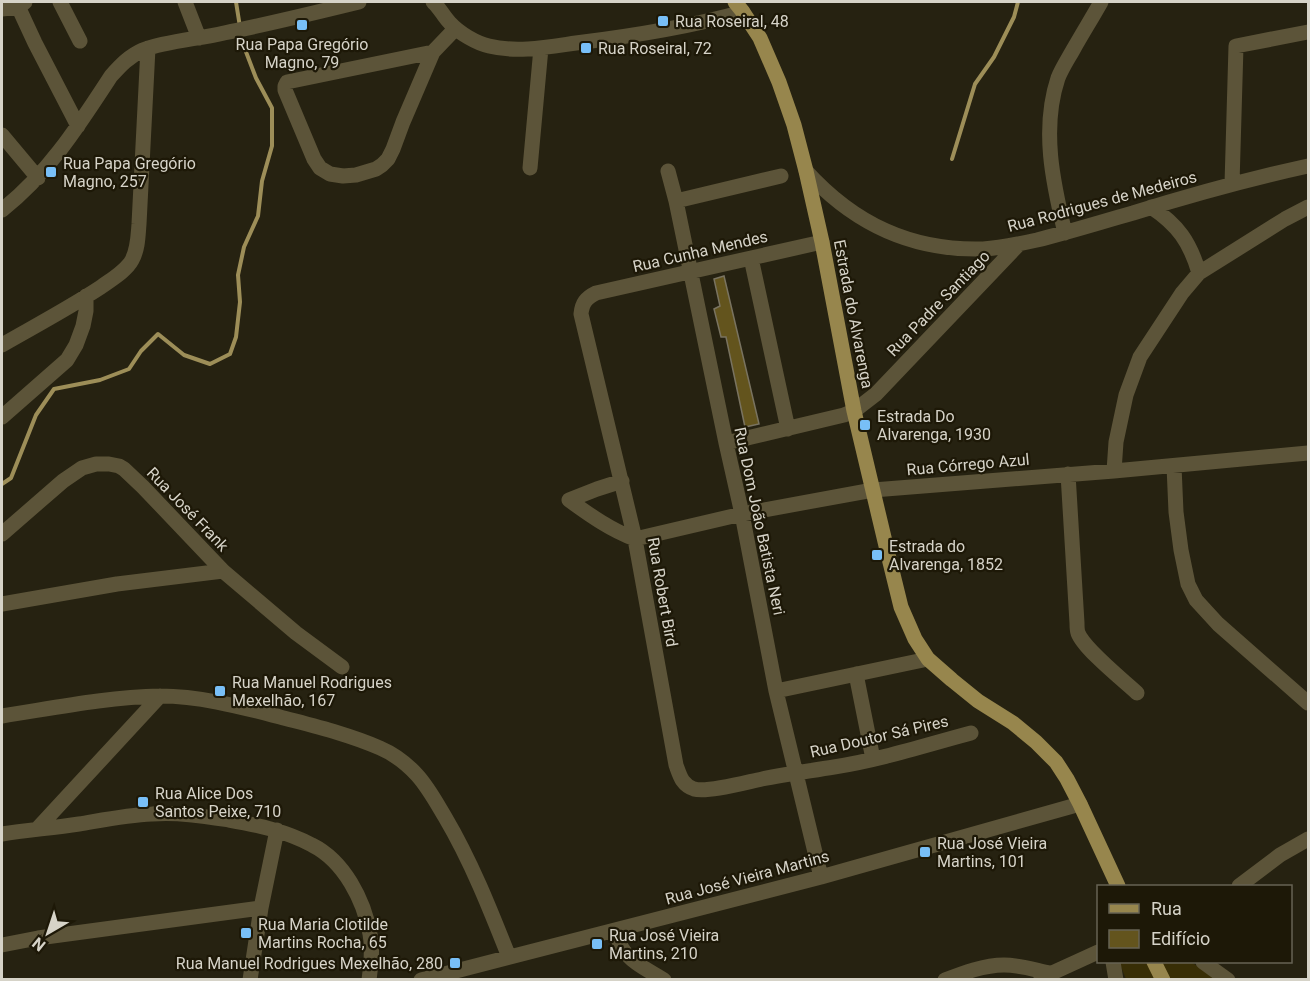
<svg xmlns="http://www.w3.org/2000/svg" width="1310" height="981" font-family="Roboto,sans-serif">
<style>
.green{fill:#382e06}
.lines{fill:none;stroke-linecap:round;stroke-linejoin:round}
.stream{stroke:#9d8e58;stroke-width:4}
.building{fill:#63541d;stroke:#797360;stroke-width:1.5}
.minor{stroke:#5c5439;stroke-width:15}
.major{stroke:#97864d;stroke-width:15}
.poi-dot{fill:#78bff7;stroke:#1d1807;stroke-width:2}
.labels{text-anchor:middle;stroke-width:4.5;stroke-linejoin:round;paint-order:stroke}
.poi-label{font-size:16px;fill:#d6d3c8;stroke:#1d1807;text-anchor:start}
.street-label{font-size:16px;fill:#d6d3c8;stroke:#1d1807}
</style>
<rect width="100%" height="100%" fill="#262211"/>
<path class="green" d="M 1119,962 L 1191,962 L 1217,979 L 1126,979 Z"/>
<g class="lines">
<path class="stream" d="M 236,2 L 240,27
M 952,159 L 975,84 L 994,57 L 1014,17 L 1018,2
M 2,484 L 11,478 L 36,415 L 54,389 L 100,380 L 129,369 L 141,351 L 158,334 L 184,355 L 210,364 L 230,354 L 236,337 L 240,302 L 238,275 L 244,247 L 258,216 L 262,181 L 272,146 L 272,108 L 256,78 L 243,44 L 241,35"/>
</g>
<path class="building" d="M 724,276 L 759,424 L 745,427 L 726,337 L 721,337 L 714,309 L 720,306 L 714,279 Z"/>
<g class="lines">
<path class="minor" d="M 16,2 L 35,43 L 78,126
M 60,2 L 80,41
M 185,2 L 199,38
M 433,2 C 440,8 443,16 450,23 C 459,33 476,43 489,46 C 517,53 548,47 576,43 C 633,36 689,27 743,12
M 2,9 L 19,7 L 25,2
M 433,52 L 287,82 L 285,86 L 285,90 L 314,159 L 320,168 L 330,174 L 343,176 L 356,175 L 376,169 L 382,165 L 388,159 L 393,149 L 403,122 L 433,52 L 455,29
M 2,135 L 38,178
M 530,168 L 541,48
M 668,171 L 676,201 L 726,443 L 742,514 L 776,691 L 821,877
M 806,171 C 854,224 911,251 983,249 C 1001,248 1019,244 1037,240 C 1069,232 1101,222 1133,213 C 1191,195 1249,179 1308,166
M 1232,184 L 1236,46 L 1308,32
M 676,201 L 781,176
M 1151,207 C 1178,225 1190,242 1199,273
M 2,210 C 48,174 79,125 111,76 C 120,66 129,56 143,50 C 166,41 199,39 224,33 C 269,24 314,13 359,2
M 1065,233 C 1053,183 1041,129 1058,78 C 1062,68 1068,59 1073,50 C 1082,34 1092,18 1101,2
M 822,242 L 596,293 C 586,298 582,303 581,314 L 635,539 L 676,765 C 680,776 682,785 694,789 C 707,793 747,782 762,779 C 786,774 810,771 834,767 C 880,760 926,745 971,733
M 751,258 L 788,429
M 2,345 C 35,326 69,308 101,287 C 112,279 126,271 132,260 C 138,249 138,236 139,224 L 148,48
M 2,417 L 67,360 L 76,345 L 83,326 L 86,311 L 86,296
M 726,443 L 844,415 L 854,411 L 876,394 L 1019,244
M 1174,466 L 1176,512 L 1181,550 L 1188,584 L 1196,600 L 1218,624 L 1308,703
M 1114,471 L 1116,442 L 1126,395 L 1140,357 L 1182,293 L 1199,273 L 1285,219 L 1308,207
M 1068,474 L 1077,623 C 1077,627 1077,630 1078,633 C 1084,649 1123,680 1137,693
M 622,481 L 597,489 L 569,500 C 591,516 611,530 635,539 L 742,514 L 873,490 L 1114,471 L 1308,453
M 2,534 L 63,481 L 82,468 L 96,464 L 109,464 L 119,466 L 124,469 L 143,487 L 223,571 L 296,633 L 342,667
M 2,604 L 117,584 L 223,571
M 856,674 L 873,759
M 776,691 L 928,659
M 2,716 C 54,708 107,697 160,696 C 201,696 241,707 280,717 C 314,726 348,734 380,748 C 394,754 407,764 417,775 C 428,787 436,802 445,817 C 471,861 490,909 509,957
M 37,829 L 160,696
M 2,834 C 27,830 53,828 79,824 C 103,820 127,815 152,814 C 178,812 203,816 229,820 C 257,825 286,831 312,845 C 344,861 364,900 370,934 C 373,949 371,965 369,980
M 1239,886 L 1280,855 L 1308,839
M 615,930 C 617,936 619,943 622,948 C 631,963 650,971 664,980
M 2,945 L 38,938 L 261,908
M 1113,962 L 1116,980
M 1203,962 L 1228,980
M 1041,978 L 1098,952
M 250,980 L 261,908 L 277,830
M 421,980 L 821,877 L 1080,804
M 945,980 C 963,973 984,965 1004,965 C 1020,965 1035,970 1050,973"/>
<path class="major" d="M 735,2 L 743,12 L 760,38 L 779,82 L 794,125 L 806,171 L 822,242 L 854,411 L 887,550 L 901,607 L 915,639 L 928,659 L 952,680 L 978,701 L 1013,723 L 1036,742 L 1056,762 L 1067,779 L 1080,804 L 1118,886
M 1154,962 L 1163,980"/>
</g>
<g class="poi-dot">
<rect x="657" y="15" width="12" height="12" rx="3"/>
<rect x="296" y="19" width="12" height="12" rx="3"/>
<rect x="580" y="42" width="12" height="12" rx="3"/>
<rect x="45" y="166" width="12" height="12" rx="3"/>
<rect x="859" y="419" width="12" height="12" rx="3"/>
<rect x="871" y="549" width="12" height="12" rx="3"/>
<rect x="214" y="685" width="12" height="12" rx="3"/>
<rect x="137" y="796" width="12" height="12" rx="3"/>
<rect x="919" y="846" width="12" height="12" rx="3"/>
<rect x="240" y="927" width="12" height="12" rx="3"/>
<rect x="591" y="938" width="12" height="12" rx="3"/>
<rect x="449" y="957" width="12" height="12" rx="3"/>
</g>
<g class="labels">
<g class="poi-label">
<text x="675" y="27">Rua Roseiral, 48</text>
<text x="302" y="50" text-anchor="middle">Rua Papa Gregório<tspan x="302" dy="18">Magno, 79</tspan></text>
<text x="598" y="54">Rua Roseiral, 72</text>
<text x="63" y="169">Rua Papa Gregório<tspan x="63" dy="18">Magno, 257</tspan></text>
<text x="877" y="422">Estrada Do<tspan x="877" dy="18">Alvarenga, 1930</tspan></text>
<text x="889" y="552">Estrada do<tspan x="889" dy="18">Alvarenga, 1852</tspan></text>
<text x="232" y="688">Rua Manuel Rodrigues<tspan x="232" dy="18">Mexelhão, 167</tspan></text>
<text x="155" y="799">Rua Alice Dos<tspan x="155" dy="18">Santos Peixe, 710</tspan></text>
<text x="937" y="849">Rua José Vieira<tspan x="937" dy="18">Martins, 101</tspan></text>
<text x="258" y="930">Rua Maria Clotilde<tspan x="258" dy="18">Martins Rocha, 65</tspan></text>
<text x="609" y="941">Rua José Vieira<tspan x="609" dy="18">Martins, 210</tspan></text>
<text x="443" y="969" text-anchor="end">Rua Manuel Rodrigues Mexelhão, 280</text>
</g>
<g class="street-label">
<text transform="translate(1102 201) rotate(-15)" y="6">Rua Rodrigues de Medeiros</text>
<text transform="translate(700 251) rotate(-13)" y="6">Rua Cunha Mendes</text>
<text transform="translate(938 303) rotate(-46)" y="6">Rua Padre Santiago</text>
<text transform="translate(854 314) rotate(79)" y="6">Estrada do Alvarenga</text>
<text transform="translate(968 464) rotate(-5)" y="6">Rua Córrego Azul</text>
<text transform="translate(188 509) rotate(46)" y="6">Rua José Frank</text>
<text transform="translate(760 521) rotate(78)" y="6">Rua Dom João Batista Neri</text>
<text transform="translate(663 592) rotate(80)" y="6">Rua Robert Bird</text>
<text transform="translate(879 736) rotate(-13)" y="6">Rua Doutor Sá Pires</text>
<text transform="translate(747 877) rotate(-15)" y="6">Rua José Vieira Martins</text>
</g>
</g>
<rect width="1310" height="981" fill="none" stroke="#d6d3c8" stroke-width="6"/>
<rect x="1097" y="885" width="195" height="78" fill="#1d1807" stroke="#676354" stroke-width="1.5"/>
<rect x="1109" y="904" width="30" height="9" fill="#97864d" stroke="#676354" stroke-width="1.5"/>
<text x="1151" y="915" font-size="18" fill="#d6d3c8">Rua</text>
<rect x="1109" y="930" width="30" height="18" fill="#63541d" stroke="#676354" stroke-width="1.5"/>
<text x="1151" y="945" font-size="18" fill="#d6d3c8">Edifício</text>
<g transform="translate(48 933) rotate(219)" stroke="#1d1807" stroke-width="4.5" paint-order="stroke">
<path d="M0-4.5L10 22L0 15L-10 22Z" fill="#d6d3c8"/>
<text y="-9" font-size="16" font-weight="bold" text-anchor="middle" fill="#d6d3c8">N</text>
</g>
</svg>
